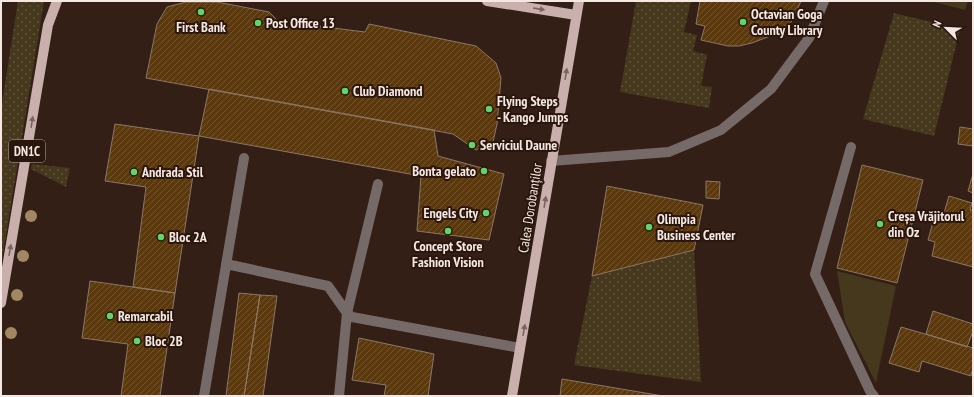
<svg xmlns="http://www.w3.org/2000/svg" width="974" height="397" font-family="'PT Sans Narrow',sans-serif">
<style>
.grass{fill:url(#grass-dots)}
.park{fill:#45381c}
.building{fill:url(#building-hatch);stroke:#8a7866}
.lines{fill:none;stroke-linecap:round;stroke-linejoin:round}
.minor{stroke:#766a69;stroke-width:10}
.major{stroke:#c9b0ad;stroke-width:10}
.tree{fill:#a18862}
.oneway{fill:#79635d}
.poi-dot{fill:#61d56a;stroke:#29160d;stroke-width:1.5}
.labels{text-anchor:middle;stroke-width:4;stroke-linejoin:round;paint-order:stroke}
.shield{fill:#29160d;stroke:#b8a8a1;stroke-width:1}
.shield-label{font-size:13px;font-weight:bold;fill:#f5e7e1}
.poi-label{font-size:14px;font-weight:bold;fill:#f5e7e1;stroke:#29160d;text-anchor:start}
.street-label{font-size:14px;fill:#f5e7e1;stroke:#29160d}
</style>
<defs>
<pattern id="grass-dots" width="8" height="8" patternUnits="userSpaceOnUse"><rect width="8" height="8" fill="#45381c"/><path d="M2 2h.1M6 6h.1" fill="none" stroke="#60553d" stroke-width="1.8" stroke-linecap="round"/></pattern>
<pattern id="building-hatch" width="6" height="6" patternUnits="userSpaceOnUse"><rect width="6" height="6" fill="#5c380d"/><path d="M-1 1l2-2M0 6l6-6M5 7l2-2" fill="none" stroke="#745530"/></pattern>
</defs>
<rect width="100%" height="100%" fill="#331f16"/>
<path class="grass" d="M 18,1 L 44,1 L 1,266 L 1,109 Z
M 636,1 L 691,1 L 684,32 L 697,35 L 693,51 L 707,55 L 701,86 L 712,87 L 709,108 L 620,92 Z
M 894,13 L 960,29 L 934,136 L 863,119 Z
M 32,164 L 70,168 L 66,187 L 31,169 Z
M 694,250 L 701,382 L 574,365 L 592,276 Z"/>
<path class="park" d="M 930,1 L 968,1 L 965,10 Z
M 837,271 L 896,286 L 876,383 L 845,322 Z"/>
<path class="building" d="M 700,1 L 801,1 L 792,21 L 783,29 L 773,35 L 752,43 L 739,46 L 728,46 L 701,40 L 705,26 L 696,24 Z
M 186,2 L 217,2 L 269,12 L 278,21 L 365,32 L 369,24 L 476,46 L 496,63 L 501,78 L 497,124 L 493,142 L 476,150 L 453,134 L 146,78 L 157,24 L 167,7 Z
M 209,89 L 434,130 L 438,156 L 504,174 L 489,240 L 417,231 L 421,176 L 199,136 Z
M 115,124 L 199,136 L 175,293 L 133,287 L 146,187 L 105,181 Z
M 960,127 L 973,129 L 973,146 L 958,144 Z
M 862,165 L 923,180 L 897,283 L 837,268 Z
M 973,174 L 973,193 L 968,191 Z
M 706,181 L 720,182 L 719,199 L 706,198 Z
M 607,186 L 703,205 L 694,250 L 592,276 Z
M 949,196 L 972,203 L 970,210 L 973,210 L 973,267 L 932,256 L 935,242 L 928,240 L 936,211 L 944,213 Z
M 90,281 L 175,293 L 160,396 L 121,396 L 128,344 L 82,338 Z
M 239,293 L 260,295 L 244,396 L 226,396 Z
M 260,295 L 277,296 L 263,396 L 244,396 Z
M 933,311 L 973,324 L 973,331 L 967,347 L 926,334 Z
M 901,327 L 973,348 L 973,369 L 971,376 L 922,361 L 919,372 L 889,363 Z
M 359,338 L 434,354 L 428,396 L 384,396 L 386,385 L 352,380 Z
M 562,379 L 663,396 L 560,396 Z"/>
<g class="lines">
<path class="minor" d="M 851,147 L 815,274 L 870,391 L 874,396
M 551,161 L 669,152 L 721,130 L 771,89 L 809,38 L 824,1
M 378,184 L 347,313 L 352,317 L 520,348
M 226,264 L 328,286 L 347,313 L 339,396
M 204,396 L 244,158"/>
<path class="major" d="M 487,1 L 576,15
M 1,303 L 48,25 L 57,1
M 512,396 L 579,1"/>
</g>
<g class="tree">
<circle cx="31" cy="216" r="6"/>
<circle cx="23" cy="256" r="6"/>
<circle cx="17" cy="295" r="6"/>
<circle cx="11" cy="333" r="6"/>
</g>
<defs><path id="oneway-solid" d="M-6-.8H1V-3.2L6.5 0L1 3.2V.8H-6Z"/></defs>
<g class="oneway">
<use href="#oneway-solid" transform="translate(539 9) rotate(9)"/>
<use href="#oneway-solid" transform="translate(566 74) rotate(-81)"/>
<use href="#oneway-solid" transform="translate(32 122) rotate(-81)"/>
<use href="#oneway-solid" transform="translate(545 202) rotate(-81)"/>
<use href="#oneway-solid" transform="translate(10 250) rotate(-80)"/>
<use href="#oneway-solid" transform="translate(524 330) rotate(-80)"/>
</g>
<g class="poi-dot">
<circle cx="201" cy="12" r="4"/>
<circle cx="743" cy="22" r="4"/>
<circle cx="258" cy="23" r="4"/>
<circle cx="345" cy="91" r="4"/>
<circle cx="489" cy="109" r="4"/>
<circle cx="472" cy="145" r="4"/>
<circle cx="484" cy="171" r="4"/>
<circle cx="134" cy="172" r="4"/>
<circle cx="486" cy="213" r="4"/>
<circle cx="880" cy="224" r="4"/>
<circle cx="649" cy="227" r="4"/>
<circle cx="448" cy="231" r="4"/>
<circle cx="161" cy="237" r="4"/>
<circle cx="110" cy="316" r="4"/>
<circle cx="137" cy="341" r="4"/>
</g>
<g class="labels">
<rect class="shield" x="9" y="140" width="36" height="22" rx="3"/>
<g class="shield-label">
<text x="27" y="156">DN1C</text>
</g>
<g class="poi-label">
<text x="751" y="19">Octavian Goga<tspan x="751" dy="16">County Library</tspan></text>
<text x="266" y="28">Post Office 13</text>
<text x="201" y="32" text-anchor="middle">First Bank</text>
<text x="353" y="96">Club Diamond</text>
<text x="497" y="106">Flying Steps<tspan x="497" dy="16">- Kango Jumps</tspan></text>
<text x="480" y="150">Serviciul Daune</text>
<text x="476" y="176" text-anchor="end">Bonta gelato</text>
<text x="142" y="177">Andrada Stil</text>
<text x="478" y="218" text-anchor="end">Engels City</text>
<text x="888" y="221">Creșa Vrăjitorul<tspan x="888" dy="16">din Oz</tspan></text>
<text x="657" y="224">Olimpia<tspan x="657" dy="16">Business Center</tspan></text>
<text x="169" y="242">Bloc 2A</text>
<text x="448" y="251" text-anchor="middle">Concept Store<tspan x="448" dy="16">Fashion Vision</tspan></text>
<text x="118" y="321">Remarcabil</text>
<text x="145" y="346">Bloc 2B</text>
</g>
<g class="street-label">
<text transform="translate(530 208) rotate(-81)" y="5">Calea Dorobanților</text>
</g>
</g>
<rect width="974" height="397" fill="none" stroke="#f5e7e1" stroke-width="4"/>
<g transform="translate(946 28) rotate(294)" stroke="#29160d" stroke-width="3" paint-order="stroke">
<path d="M0-3L7 15L0 10L-7 15Z" fill="#f5e7e1"/>
<text y="-6" font-size="11" font-weight="bold" text-anchor="middle" fill="#f5e7e1">N</text>
</g>
</svg>
